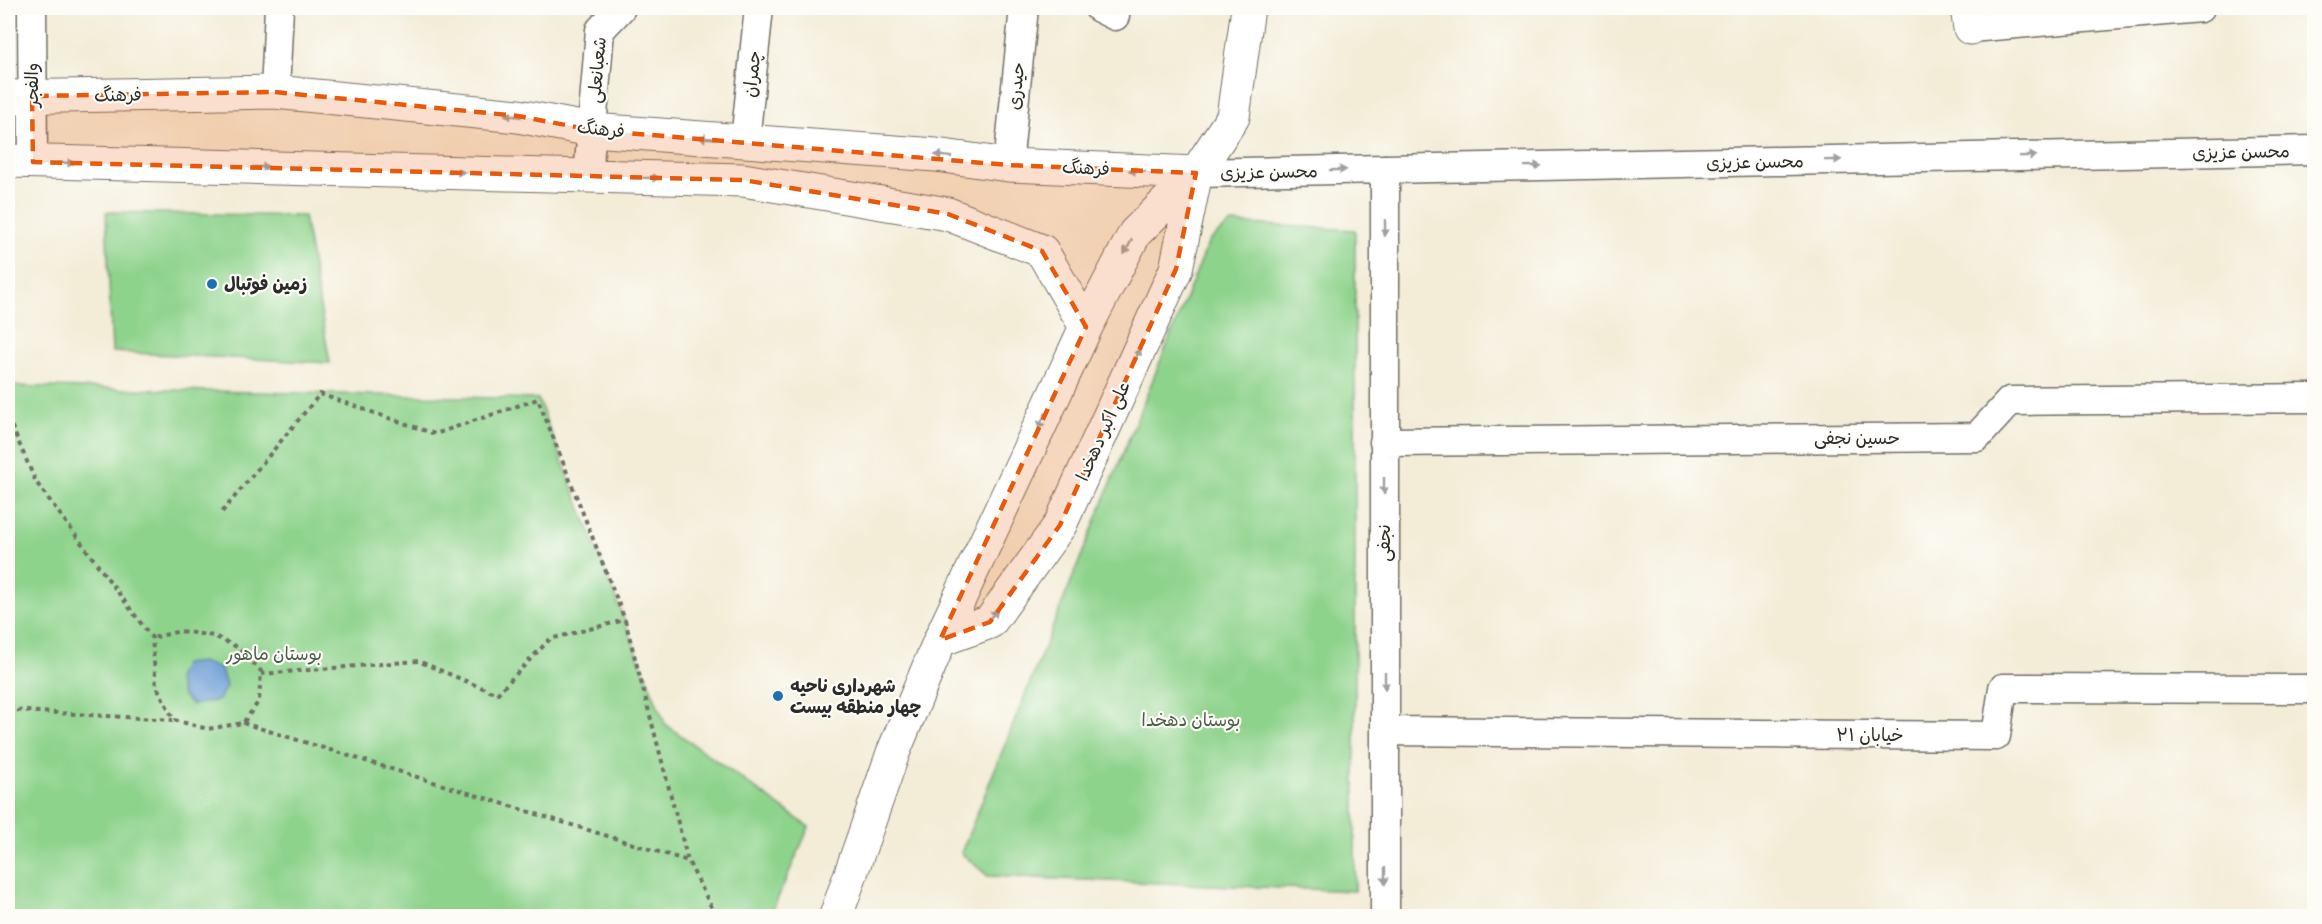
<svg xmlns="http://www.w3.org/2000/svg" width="2322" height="924" font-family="Dekko,'Playpen Sans Arabic',sans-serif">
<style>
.green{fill:#8ed38c;stroke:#5c7f5c;stroke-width:1.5}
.water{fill:#6b9cd5;stroke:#4b6480;stroke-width:1.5}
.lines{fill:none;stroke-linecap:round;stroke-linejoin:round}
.minor-casing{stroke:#716f67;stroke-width:31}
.tertiary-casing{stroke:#716f67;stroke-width:35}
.path{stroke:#716f67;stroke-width:4;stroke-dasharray:4.5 4.5;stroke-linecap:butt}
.minor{stroke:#fff;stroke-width:28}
.tertiary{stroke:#fff;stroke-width:33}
.oneway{fill:#a0a0a0}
.marked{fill:#e8590c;fill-opacity:0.2;stroke:#e8590c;stroke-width:4.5;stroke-dasharray:12 8;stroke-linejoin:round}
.poi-dot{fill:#1f6fb2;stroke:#fdfcf7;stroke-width:2}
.labels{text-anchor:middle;stroke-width:4.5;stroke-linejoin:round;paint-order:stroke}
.street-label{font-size:18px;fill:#2b2b2b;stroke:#fdfcf7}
.poi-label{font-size:18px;font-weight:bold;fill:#2b2b2b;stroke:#fdfcf7;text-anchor:start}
.park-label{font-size:18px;fill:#495d48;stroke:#fdfcf7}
</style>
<rect width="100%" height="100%" fill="#fdfcf7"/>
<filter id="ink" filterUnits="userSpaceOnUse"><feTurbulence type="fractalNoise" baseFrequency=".0167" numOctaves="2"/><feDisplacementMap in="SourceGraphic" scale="12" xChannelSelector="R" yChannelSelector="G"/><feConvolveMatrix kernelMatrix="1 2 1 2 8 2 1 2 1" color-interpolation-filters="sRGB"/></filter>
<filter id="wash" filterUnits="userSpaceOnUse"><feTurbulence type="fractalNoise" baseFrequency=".008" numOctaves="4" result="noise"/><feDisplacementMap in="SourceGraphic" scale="24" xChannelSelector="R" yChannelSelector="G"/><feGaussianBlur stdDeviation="1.35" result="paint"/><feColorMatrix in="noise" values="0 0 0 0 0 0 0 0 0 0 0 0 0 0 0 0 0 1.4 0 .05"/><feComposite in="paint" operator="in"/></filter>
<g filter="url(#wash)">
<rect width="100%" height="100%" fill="#f3ecd7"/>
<path class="green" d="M 106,212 L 304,216 L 330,363 L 112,352 Z
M 1231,223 L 1355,230 L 1355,891 L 988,876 L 961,853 L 1209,241 Z
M 8,386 L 538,399 L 665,724 L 809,827 L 770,916 L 8,916 Z"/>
<path class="water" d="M 202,662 L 221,669 L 226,686 L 219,700 L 192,705 L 182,695 L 177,678 L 184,664 Z"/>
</g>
<g filter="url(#ink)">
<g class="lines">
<defs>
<path id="minor" d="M 32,8 L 33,162
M 1099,8 L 1115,16
M 1970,28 L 2200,8
M 275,92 L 279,8
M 745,141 L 759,8
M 1008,165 L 1024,8
M 1385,169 L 1385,916
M 1196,173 L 2314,150
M 588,176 L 600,30 L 621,8
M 1384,442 L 1977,437 L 2010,401 L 2314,398
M 1385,731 L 1996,736 L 2003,688 L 2314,689"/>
<path id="tertiary" d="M 1967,8 L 1970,28
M 8,97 L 275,92 L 518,116 L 592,130 L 936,155 L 1008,165 L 1196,173
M 8,161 L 743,180 L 948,214 L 1042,251 L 1086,327
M 940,640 L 990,622 L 1060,525 L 1176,269 L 1196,173
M 836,916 L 893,753 L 940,640 L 1086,327 L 1135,233 L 1196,173 L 1233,117 L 1248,8"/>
</defs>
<use href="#minor" class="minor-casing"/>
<use href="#tertiary" class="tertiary-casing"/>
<path class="path" d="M 8,418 L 36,482 L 152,638 L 156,685 L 174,720 L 208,729 L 243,723 L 259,701 L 261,671 L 237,647 L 214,636 L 180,631 L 152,638
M 222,512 L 320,394 L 435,434 L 538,399 L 625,620 L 688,861 L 716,916
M 261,674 L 418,661 L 497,694 L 550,639 L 625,620
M 8,710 L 173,720
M 243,723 L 688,861"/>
<use href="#minor" class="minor"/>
<use href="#tertiary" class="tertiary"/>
</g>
<defs><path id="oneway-solid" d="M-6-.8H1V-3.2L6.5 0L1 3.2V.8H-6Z" transform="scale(1.5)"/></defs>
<g class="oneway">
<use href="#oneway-solid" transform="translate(513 116) rotate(-173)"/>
<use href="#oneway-solid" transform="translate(707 138) rotate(-176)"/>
<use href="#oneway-solid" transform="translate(943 156) rotate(-173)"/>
<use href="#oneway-solid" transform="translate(2028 156) rotate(-1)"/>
<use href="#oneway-solid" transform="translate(1833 160) rotate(-1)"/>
<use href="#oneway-solid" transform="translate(66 163) rotate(1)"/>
<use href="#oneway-solid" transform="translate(1533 166) rotate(-1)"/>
<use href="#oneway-solid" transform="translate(261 167) rotate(1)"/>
<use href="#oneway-solid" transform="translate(1338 170) rotate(-1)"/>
<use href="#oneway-solid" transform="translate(1137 171) rotate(-177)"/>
<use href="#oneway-solid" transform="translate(456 172) rotate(2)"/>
<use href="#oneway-solid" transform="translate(651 178) rotate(1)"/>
<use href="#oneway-solid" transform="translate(1385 228) rotate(90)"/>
<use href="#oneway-solid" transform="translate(1128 247) rotate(118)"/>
<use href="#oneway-solid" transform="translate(1137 356) rotate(-66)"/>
<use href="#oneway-solid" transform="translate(1042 421) rotate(115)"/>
<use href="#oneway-solid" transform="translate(1384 486) rotate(90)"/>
<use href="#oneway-solid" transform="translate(992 616) rotate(-47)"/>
<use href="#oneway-solid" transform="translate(1385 681) rotate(90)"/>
<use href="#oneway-solid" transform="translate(1385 876) rotate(90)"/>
</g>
</g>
<path class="marked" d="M 275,92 L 518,116 L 592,130 L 1008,165 L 1196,173 L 1176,269 L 1060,525 L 990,622 L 940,640 L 1086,327 L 1042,251 L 948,214 L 743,180 L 33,162 L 32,96 Z"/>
<g class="poi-dot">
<circle cx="212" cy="284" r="6"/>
<circle cx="778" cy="696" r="6"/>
</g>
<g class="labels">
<g class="street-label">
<text transform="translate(597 70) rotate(-85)" y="6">شعبانعلی</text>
<text transform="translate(752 74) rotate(-84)" y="6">چمران</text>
<text transform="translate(32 85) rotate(-90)" y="6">والفجر</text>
<text transform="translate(1016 86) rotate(-84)" y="6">حیدری</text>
<text transform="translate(118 95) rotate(-1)" y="6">فرهنگ</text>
<text transform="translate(601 129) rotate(6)" y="6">فرهنگ</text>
<text transform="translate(2241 152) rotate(-1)" y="6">محسن عزیزی</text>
<text transform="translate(1755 162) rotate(-1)" y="6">محسن عزیزی</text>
<text transform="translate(1086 168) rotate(3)" y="6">فرهنگ</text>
<text transform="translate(1269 172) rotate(-1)" y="6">محسن عزیزی</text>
<text transform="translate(1103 431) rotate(-66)" y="6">علی اکبر دهخدا</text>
<text x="1857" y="444">حسین نجفی</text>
<text transform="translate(1384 543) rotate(-90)" y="6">نجفی</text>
<text x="1870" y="741">خیابان ۲۱</text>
</g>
<g class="poi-label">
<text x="224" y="290">زمین فوتبال</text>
<text x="790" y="692">شهرداری ناحیه<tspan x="790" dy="21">چهار منطقه بیست</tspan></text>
</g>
<g class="park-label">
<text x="274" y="660">بوستان ماهور</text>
<text x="1191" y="726">بوستان دهخدا</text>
</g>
</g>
<rect width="2322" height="924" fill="none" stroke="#fdfcf7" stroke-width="30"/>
</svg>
